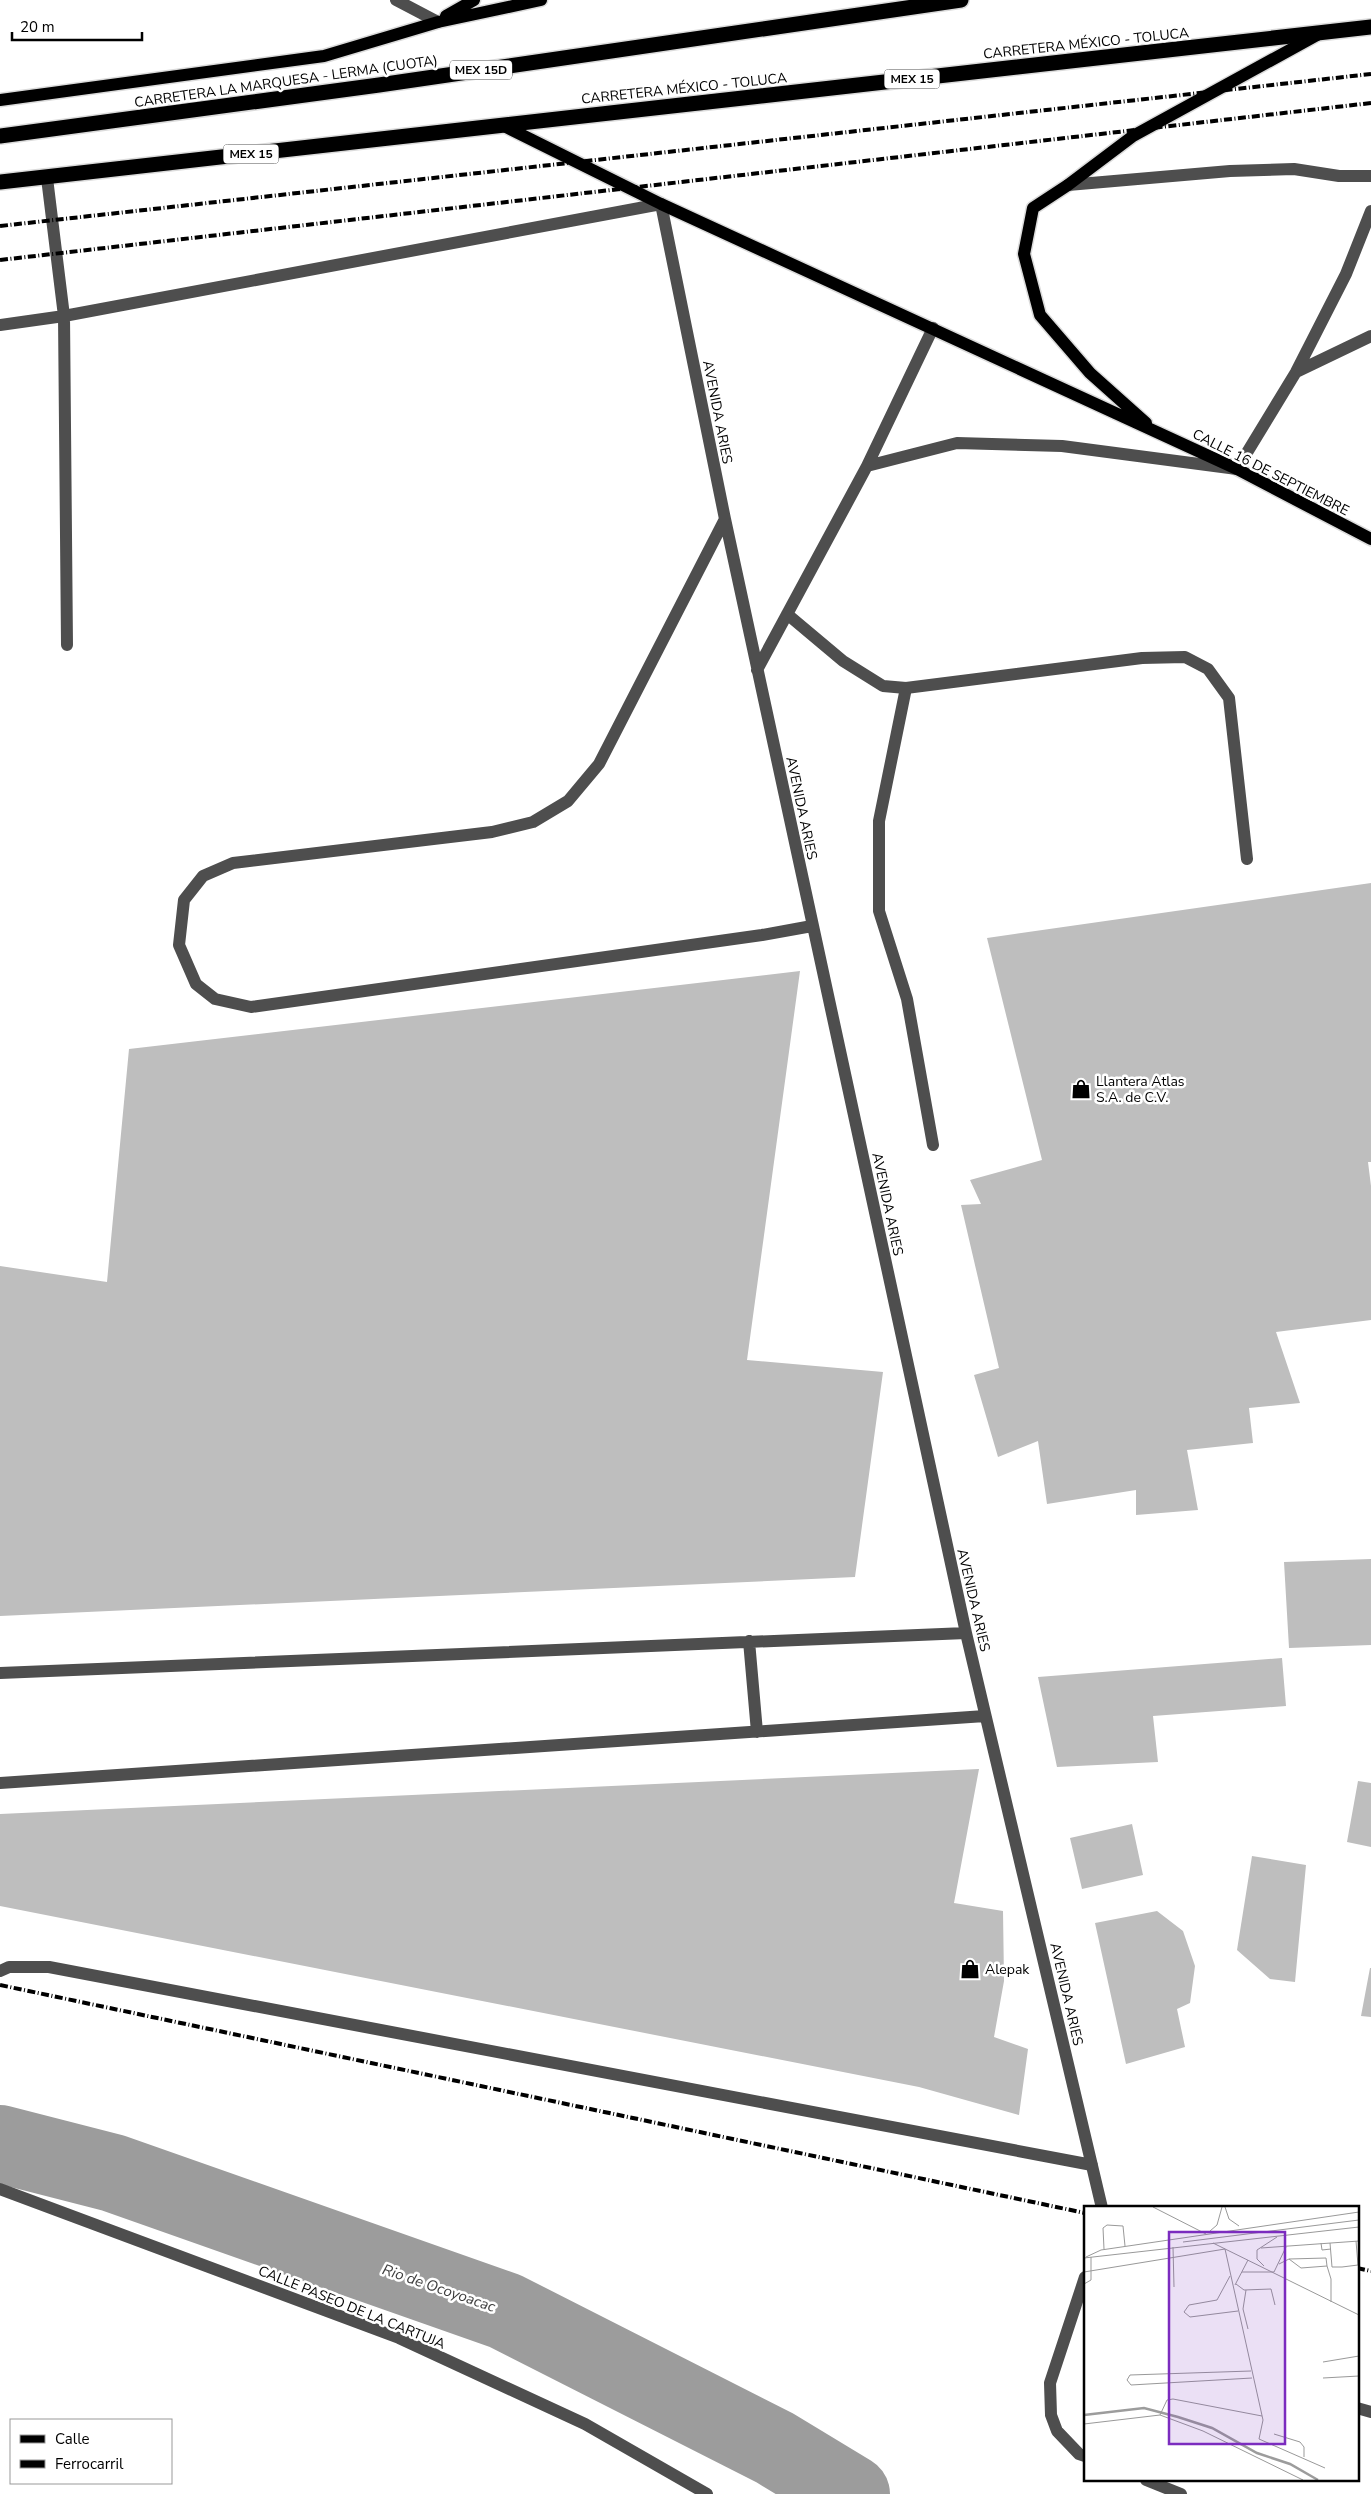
<svg xmlns="http://www.w3.org/2000/svg" width="1371" height="2494" font-family="'Nunito Sans',sans-serif">
<style>
.lines{fill:none;stroke-linecap:round;stroke-linejoin:round}
.river{stroke:#9c9c9c;stroke-width:78}
.building{fill:#bebebe}
.major-casing{stroke:#dbdbdb;stroke-width:15}
.highway-casing{stroke:#dbdbdb;stroke-width:18}
.minor{stroke:#4e4e4e;stroke-width:12}
.major{stroke:#000;stroke-width:12}
.highway{stroke:#000;stroke-width:15}
.rail{stroke:#000;stroke-width:4;stroke-dasharray:8 2.5 1 2.5;stroke-linecap:butt}
.labels{text-anchor:middle;stroke-width:5;stroke-linejoin:round;paint-order:stroke}
.shield{fill:#fff;stroke:#4c4c4c;stroke-width:1}
.shield-label{font-size:12px;font-weight:bold;fill:#000}
.street-label{font-size:14px;fill:#000;stroke:#fff}
.poi-label{font-size:14px;fill:#000;stroke:#fff;text-anchor:start}
.water-label{font-size:15px;font-style:italic;fill:#3d3d3d;stroke:#fff}
.inset-river{fill:none;stroke:#9c9c9c;stroke-width:2.5}
.inset-road{fill:none;stroke:#999;stroke-width:1}
.view{fill:#7b2cbf;fill-opacity:0.15;stroke:#7b2cbf;stroke-width:2.5}
.inset-edge{fill:none;stroke:#000;stroke-width:2.5}
</style>
<rect width="100%" height="100%" fill="#fff"/>
<g class="lines">
<path class="river" d="M 0,2144 L 113,2173 L 505,2311 L 775,2448 L 851,2494"/>
</g>
<path class="building" d="M 1371,883 L 1371,1162 L 1368,1162 L 1371,1186 L 1371,1320 L 1276,1332 L 1300,1403 L 1249,1408 L 1253,1443 L 1187,1450 L 1198,1510 L 1136,1515 L 1136,1490 L 1047,1504 L 1038,1441 L 998,1457 L 974,1375 L 999,1368 L 961,1205 L 981,1204 L 970,1180 L 1042,1160 L 987,938 Z
M 800,971 L 747,1360 L 883,1372 L 855,1577 L 0,1616 L 0,1266 L 107,1282 L 129,1049 Z
M 1371,1559 L 1371,1645 L 1289,1648 L 1284,1562 Z
M 1282,1658 L 1286,1706 L 1153,1716 L 1158,1762 L 1057,1767 L 1038,1677 Z
M 979,1769 L 954,1903 L 1003,1911 L 1004,1981 L 994,2037 L 1028,2049 L 1019,2115 L 919,2087 L 0,1906 L 0,1814 Z
M 1358,1781 L 1371,1783 L 1371,1847 L 1347,1842 Z
M 1132,1824 L 1143,1875 L 1082,1889 L 1070,1838 Z
M 1252,1856 L 1306,1865 L 1295,1982 L 1270,1979 L 1237,1950 Z
M 1157,1911 L 1183,1931 L 1195,1966 L 1190,2003 L 1177,2009 L 1185,2047 L 1126,2064 L 1095,1923 Z
M 1370,1968 L 1371,1968 L 1371,2017 L 1361,2016 Z"/>
<g class="lines">
<defs>
<path id="major" d="M 446,16 L 474,0
M 0,100 L 324,56 L 438,22 L 541,0
M 502,125 L 661,204 L 1237,469 L 1371,539
M 1146,423 L 1090,373 L 1040,315 L 1024,254 L 1033,208 L 1068,185 L 1133,136 L 1317,35"/>
<path id="highway" d="M 0,136 L 379,85 L 961,0
M 0,182 L 1371,27"/>
</defs>
<use href="#major" class="major-casing"/>
<use href="#highway" class="highway-casing"/>
<path class="minor" d="M 396,0 L 438,22
M 47,178 L 64,316 L 67,645
M 1068,185 L 1230,171 L 1294,169 L 1339,176 L 1371,176
M 0,325 L 64,316 L 661,204 L 725,519 L 966,1633 L 1102,2208
M 1296,372 L 1371,336
M 867,466 L 957,443 L 1062,446 L 1237,469 L 1296,372 L 1346,274 L 1371,211
M 725,519 L 599,764 L 568,801 L 533,822 L 492,832 L 233,863 L 203,876 L 184,900 L 179,945 L 196,984 L 215,999 L 251,1007 L 762,935 L 812,926
M 787,614 L 843,661 L 883,686 L 906,688 L 1142,658 L 1185,657 L 1208,669 L 1229,698 L 1247,859
M 757,670 L 867,466 L 933,328
M 906,688 L 879,821 L 879,911 L 907,999 L 933,1145
M 749,1641 L 757,1732
M 0,1673 L 966,1633
M 0,1783 L 985,1716
M 0,1971 L 9,1967 L 49,1967 L 1092,2165
M 0,2189 L 399,2338 L 585,2424 L 707,2494
M 1085,2277 L 1050,2383 L 1051,2415 L 1057,2431 L 1079,2454 L 1085,2456
M 1357,2408 L 1371,2412
M 1146,2480 L 1181,2494"/>
<use href="#major" class="major"/>
<use href="#highway" class="highway"/>
<path class="rail" d="M 0,226 L 1371,74
M 0,260 L 1371,103
M 0,1985 L 1085,2213
M 1357,2268 L 1371,2271"/>
</g>
<defs>
<symbol id="shop-bare" viewBox="-9 -9 18 18"><path d="M-5-2.5h2.3a2.7 3.5 0 0 1 5.4 0H5L5.5 6h-11ZM-1.5-2.5h3a1.5 2.3 0 0 0-3 0Z" fill="#000" stroke="#fff" stroke-width="2.5" paint-order="stroke"/></symbol>
</defs>
<g fill-rule="evenodd">
<use href="#shop-bare" x="1067" y="1075" width="28" height="28"/>
<use href="#shop-bare" x="956" y="1955" width="28" height="28"/>
</g>
<g class="labels">
<g class="shield">
<rect x="450" y="60.5" width="62" height="19" rx="4"/>
<rect x="884.5" y="69.5" width="55" height="19" rx="4"/>
<rect x="223.5" y="144.5" width="55" height="19" rx="4"/>
</g>
<g class="shield-label">
<text x="481" y="74">MEX 15D</text>
<text x="912" y="83">MEX 15</text>
<text x="251" y="158">MEX 15</text>
</g>
<g class="street-label">
<text transform="translate(1086 43) rotate(-6)" y="5">CARRETERA MÉXICO - TOLUCA</text>
<text transform="translate(286 81) rotate(-8)" y="5">CARRETERA LA MARQUESA - LERMA (CUOTA)</text>
<text transform="translate(684 88) rotate(-6)" y="5">CARRETERA MÉXICO - TOLUCA</text>
<text transform="translate(718 412) rotate(79)" y="5">AVENIDA ARIES</text>
<text transform="translate(1271 472) rotate(27)" y="5">CALLE 16 DE SEPTIEMBRE</text>
<text transform="translate(802 808) rotate(78)" y="5">AVENIDA ARIES</text>
<text transform="translate(888 1204) rotate(78)" y="5">AVENIDA ARIES</text>
<text transform="translate(974 1600) rotate(77)" y="5">AVENIDA ARIES</text>
<text transform="translate(1067 1994) rotate(77)" y="5">AVENIDA ARIES</text>
<text transform="translate(352 2307) rotate(22)" y="5">CALLE PASEO DE LA CARTUJA</text>
</g>
<g class="poi-label">
<text x="1096" y="1086">Llantera Atlas<tspan x="1096" dy="16">S.A. de C.V.</tspan></text>
<text x="985" y="1974">Alepak</text>
</g>
<g class="water-label">
<text transform="translate(439 2288) rotate(19)" y="5">Rio de Ocoyoacac</text>
</g>
</g>
<g transform="translate(1084 2206)">
<rect width="275" height="275" fill="#fff"/>
<path class="inset-river" d="M 0,209 L 60,202 L 94,211 L 128,222 L 173,247 L 206,258 L 234,274"/>
<path class="inset-road" d="M 69,1 L 122,28M 141,1 L 145,13 L 155,20M 126,25 L 133,19 L 138,1M 99,36 L 275,14M 129,37 L 275,109M 237,37 L 238,44 L 247,43M 246,37 L 248,61 L 258,61 L 274,59 L 272,35M 89,41 L 90,81M 177,42 L 275,35M 20,43 L 19,22 L 23,19 L 39,20 L 41,40M 2,51 L 17,44 L 275,6M 0,52 L 275,21M 195,58 L 205,53 L 242,52 L 243,60 L 217,62 L 205,53M 180,60 L 173,53 L 173,44 L 193,31M 243,60 L 247,73 L 247,96M 0,66 L 141,43 L 179,214 L 175,233 L 241,262M 158,66 L 190,66 L 202,41M 146,70 L 133,94 L 105,99 L 100,106 L 106,111 L 154,105M 0,78 L 7,74 L 7,51M 152,78 L 160,84 L 187,83 L 191,99M 151,79 L 164,54M 162,84 L 159,103 L 164,123M 239,156 L 275,150M 167,165 L 46,169 L 43,174 L 47,179 L 168,172M 239,172 L 275,170M 76,209 L 83,194 L 89,193 L 178,210M 0,218 L 76,209 L 119,225 L 219,274M 190,228 L 216,236 L 220,241 L 220,251"/>
<path class="view" d="M 85,26 L 201,26 L 201,238 L 85,238 Z"/>
<rect width="275" height="275" class="inset-edge"/>
</g>
<rect x="10" y="2419" width="162" height="65" fill="#ffffff" stroke="#999999"/>
<rect x="20" y="2435" width="25" height="8" fill="#000000" stroke="#999999"/>
<text x="55" y="2444" font-size="15" fill="#000000">Calle</text>
<rect x="20" y="2460" width="25" height="8" fill="#000000" stroke="#999999"/>
<text x="55" y="2469" font-size="15" fill="#000000">Ferrocarril</text>
<path d="M12 32v8h130v-8" fill="none" stroke="#000000" stroke-width="2.5"/>
<text x="20" y="32" font-size="15" fill="#000000" stroke="#ffffff" stroke-width="4" paint-order="stroke">20 m</text>
</svg>
